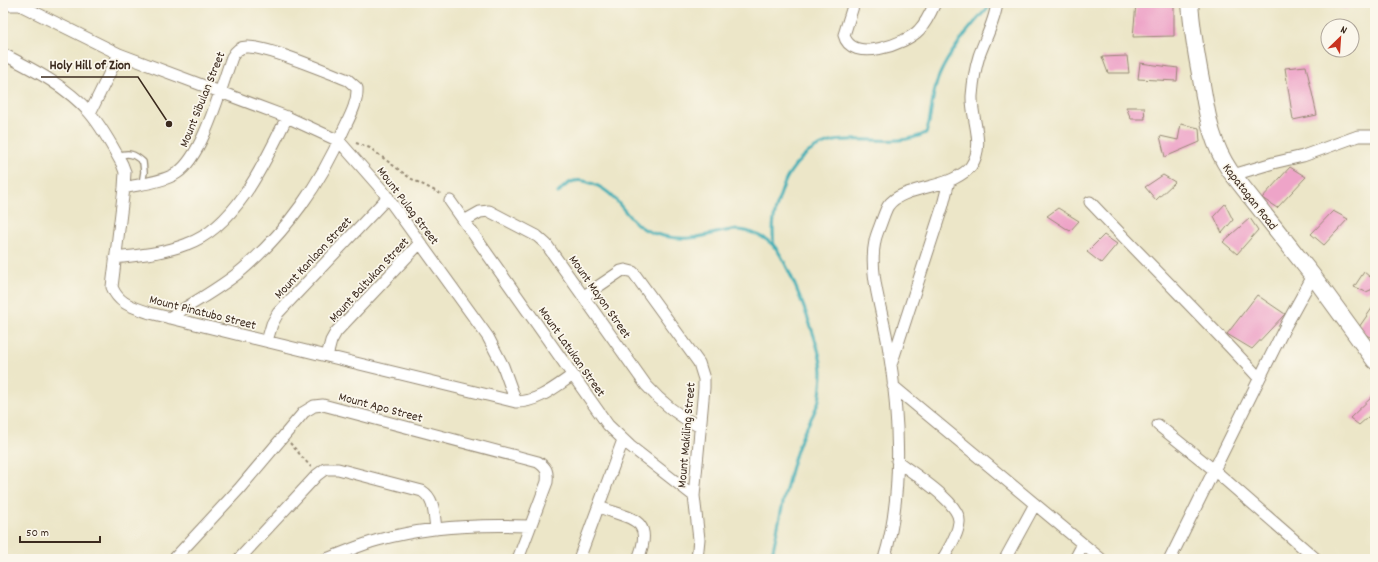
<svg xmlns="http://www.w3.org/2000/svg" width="1378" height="562" font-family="Dekko,sans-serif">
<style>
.built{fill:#f4cfdc}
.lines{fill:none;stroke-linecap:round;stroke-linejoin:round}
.stream{stroke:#3badb5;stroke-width:3}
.building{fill:#eea4c8}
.service-casing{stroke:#948873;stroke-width:8}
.minor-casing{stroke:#948873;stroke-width:13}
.secondary-casing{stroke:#948873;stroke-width:18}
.path{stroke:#948873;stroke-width:2;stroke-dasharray:3 3;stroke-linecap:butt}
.service{stroke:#fff;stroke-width:5.5}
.minor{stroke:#fff;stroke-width:11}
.secondary{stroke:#fff;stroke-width:16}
.labels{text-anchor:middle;stroke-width:3.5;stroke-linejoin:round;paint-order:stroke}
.street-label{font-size:13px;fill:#3b2a1e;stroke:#fbf7ec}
.leader{fill:none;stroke:#3b2a1e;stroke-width:1.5}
.callout-dot{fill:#3b2a1e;stroke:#fbf7ec;stroke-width:1.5}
.callout-label{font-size:14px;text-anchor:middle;font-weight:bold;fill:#3b2a1e;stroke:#fbf7ec;stroke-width:3.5;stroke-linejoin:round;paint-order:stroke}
</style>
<rect width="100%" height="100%" fill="#fbf7ec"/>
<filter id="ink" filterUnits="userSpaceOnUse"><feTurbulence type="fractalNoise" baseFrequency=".025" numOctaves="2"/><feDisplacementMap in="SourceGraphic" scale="8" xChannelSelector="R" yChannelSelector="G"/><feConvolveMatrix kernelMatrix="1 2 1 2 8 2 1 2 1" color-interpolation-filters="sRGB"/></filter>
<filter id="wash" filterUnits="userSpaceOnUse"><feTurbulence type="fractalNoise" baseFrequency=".012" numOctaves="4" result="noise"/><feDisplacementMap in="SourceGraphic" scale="16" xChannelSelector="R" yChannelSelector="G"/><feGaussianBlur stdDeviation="0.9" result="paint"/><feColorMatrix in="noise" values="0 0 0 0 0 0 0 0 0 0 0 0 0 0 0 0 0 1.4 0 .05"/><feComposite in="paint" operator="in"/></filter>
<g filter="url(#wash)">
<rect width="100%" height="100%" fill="#ece6c8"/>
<path class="built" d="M 1316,3 L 1350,3 L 1348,10 Z"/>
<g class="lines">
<path class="stream" d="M 558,193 C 562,188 567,183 574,181 C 586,178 604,188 612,196 C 622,206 629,219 641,227 C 654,236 674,239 690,238 C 716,236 731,223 758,235 C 763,237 771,243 775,247 C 790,266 821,347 822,371 C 822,378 821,387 820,395 C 818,411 805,426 800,442 C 786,479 780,520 771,559
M 774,247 C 771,223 775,209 783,187 C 787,175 792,168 801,159 C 835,122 886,153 926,133 C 932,117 931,101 936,85 C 942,61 973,22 991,5"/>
</g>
<g id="blocks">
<path class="building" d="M 1136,3 L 1174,3 L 1174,36 L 1133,37 Z
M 1127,56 L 1129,73 L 1108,73 L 1102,57 Z
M 1140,63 L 1178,68 L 1177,81 L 1138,79 Z
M 1306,66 L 1317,115 L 1293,120 L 1285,68 Z
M 1126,107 L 1144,107 L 1145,119 L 1131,119 Z
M 1181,124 L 1199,128 L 1200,142 L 1165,157 L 1160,136 L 1178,140 Z
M 1290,167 L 1306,177 L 1277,208 L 1262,198 Z
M 1163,175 L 1175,182 L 1156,200 L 1145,187 Z
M 1225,204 L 1233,220 L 1222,233 L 1214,216 Z
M 1058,208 L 1079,221 L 1070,231 L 1047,216 Z
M 1333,211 L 1348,219 L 1324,245 L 1311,234 Z
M 1250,218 L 1258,230 L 1237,254 L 1223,242 Z
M 1104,235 L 1117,244 L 1101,263 L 1087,252 Z
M 1364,272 L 1375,281 L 1375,288 L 1366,292 L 1354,287 Z
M 1257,295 L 1285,314 L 1252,349 L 1227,334 Z
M 1375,304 L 1375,339 L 1357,330 Z
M 1375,394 L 1375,411 L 1359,425 L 1350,418 Z"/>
</g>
</g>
<g filter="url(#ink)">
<use href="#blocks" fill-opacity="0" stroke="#948873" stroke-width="1"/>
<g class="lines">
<defs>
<path id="service" d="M 118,156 C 129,152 134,154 143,162 L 144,172 L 142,184"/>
<path id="minor" d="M 854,3 L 844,35 C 851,64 906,44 919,30 C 926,23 931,12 935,3
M 3,5 L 20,5 L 119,54 L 287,117 L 339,141 L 382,190 L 488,337 L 503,366 L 516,402
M 3,54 C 34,70 66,86 89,112 C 102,127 113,147 122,164 L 125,172 L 124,188 L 112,287 C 119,305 134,307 150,313 L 516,402 C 538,402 555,387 573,375
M 90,113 L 119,54
M 1233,175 L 1273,163 L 1303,156 L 1358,136 L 1375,136
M 124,188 C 141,184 163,182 177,173 C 203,156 221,87 232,57 C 235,52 239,47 246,47 C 265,45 327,72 348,80 L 357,88 C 358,103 349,118 343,131 C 321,183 286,232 243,269 C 221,288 194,302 169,318
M 450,201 L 608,425 L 630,446 L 694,496
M 1090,202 C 1146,261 1204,318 1259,378
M 464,221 L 480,212 L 489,211 L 537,236 L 546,244 L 646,385 C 661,402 680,417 700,427
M 115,258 C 140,255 164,253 187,244 C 236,227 266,160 287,117
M 584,296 L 621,271 L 625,270 L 633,272 L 699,363 L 704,379 L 704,388 L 694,496 L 699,539 L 697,559
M 267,341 L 272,324 L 278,313 L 388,197
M 327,356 L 331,341 L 336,332 L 420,243
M 892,362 L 943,205 L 949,181
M 893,386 L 1101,559
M 1158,425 L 1214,470 L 1316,559
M 897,461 C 912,473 961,503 959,522 C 958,535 949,548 943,559
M 599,507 C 631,519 655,518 638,559
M 174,559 L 239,489 L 304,412 L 314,406 L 323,405 L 538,462 C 547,468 548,472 547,482 L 518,559
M 239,559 L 317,475 L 325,469 L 338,469 L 422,491 C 435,499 434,515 436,529
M 326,559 C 343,553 360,545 378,540 C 427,526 480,524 530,526
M 579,559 L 623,440
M 884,559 C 904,495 899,411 888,345 C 883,313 868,273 875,241 C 876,235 879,229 881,223 C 883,218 885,211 888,206 C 899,189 935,188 953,179 C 959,176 967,172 971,166 C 986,144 971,119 972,96 C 973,83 975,69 979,56 C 985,39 995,21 997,3
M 1005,559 L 1035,504
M 1075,559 L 1083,544
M 1170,559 L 1285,327 L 1313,276"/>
<path id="secondary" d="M 1190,3 C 1192,29 1196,53 1201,79 C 1207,113 1210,141 1230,171 L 1313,276 L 1375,361"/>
</defs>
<use href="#service" class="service-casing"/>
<use href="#minor" class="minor-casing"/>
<use href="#secondary" class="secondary-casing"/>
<path class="path" d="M 356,143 L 370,148 L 410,178 L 443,195
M 290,443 L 311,467"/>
<use href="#service" class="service"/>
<use href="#minor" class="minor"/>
<use href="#secondary" class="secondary"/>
</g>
</g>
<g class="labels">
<g class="street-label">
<text transform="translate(201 99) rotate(-68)" y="5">Mount Sibulan Street</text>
<text transform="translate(1251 196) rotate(52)" y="5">Kapatagan Road</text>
<text transform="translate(409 205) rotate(53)" y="5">Mount Pulag Street</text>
<text transform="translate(312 257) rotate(-47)" y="5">Mount Kanlaon Street</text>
<text transform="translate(368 279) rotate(-47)" y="5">Mount Baltukan Street</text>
<text transform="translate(601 296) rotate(55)" y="5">Mount Mayon Street</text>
<text transform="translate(203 311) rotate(14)" y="5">Mount Pinatubo Street</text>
<text transform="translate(573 351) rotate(55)" y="5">Mount Latukan Street</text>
<text transform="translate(381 406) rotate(15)" y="5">Mount Apo Street</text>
<text transform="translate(685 435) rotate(-85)" y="5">Mount Makiling Street</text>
</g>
</g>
<path class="leader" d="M169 124L138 77H41"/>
<circle class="callout-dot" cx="169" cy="124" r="4"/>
<g class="callout-label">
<text x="90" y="69">Holy Hill of Zion</text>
</g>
<rect width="1378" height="562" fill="none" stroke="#fbf7ec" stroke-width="16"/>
<g transform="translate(1340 38) rotate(25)"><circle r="19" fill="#fbf7ec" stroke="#aea59a"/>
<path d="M0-3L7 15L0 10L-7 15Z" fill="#c8321e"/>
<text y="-6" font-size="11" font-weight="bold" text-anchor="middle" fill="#3b2a1e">N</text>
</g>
<path d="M20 536v6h80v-6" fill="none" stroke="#3b2a1e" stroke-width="2"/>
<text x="26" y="536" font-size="12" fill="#3b2a1e" stroke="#fbf7ec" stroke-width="3" paint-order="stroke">50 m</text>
</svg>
